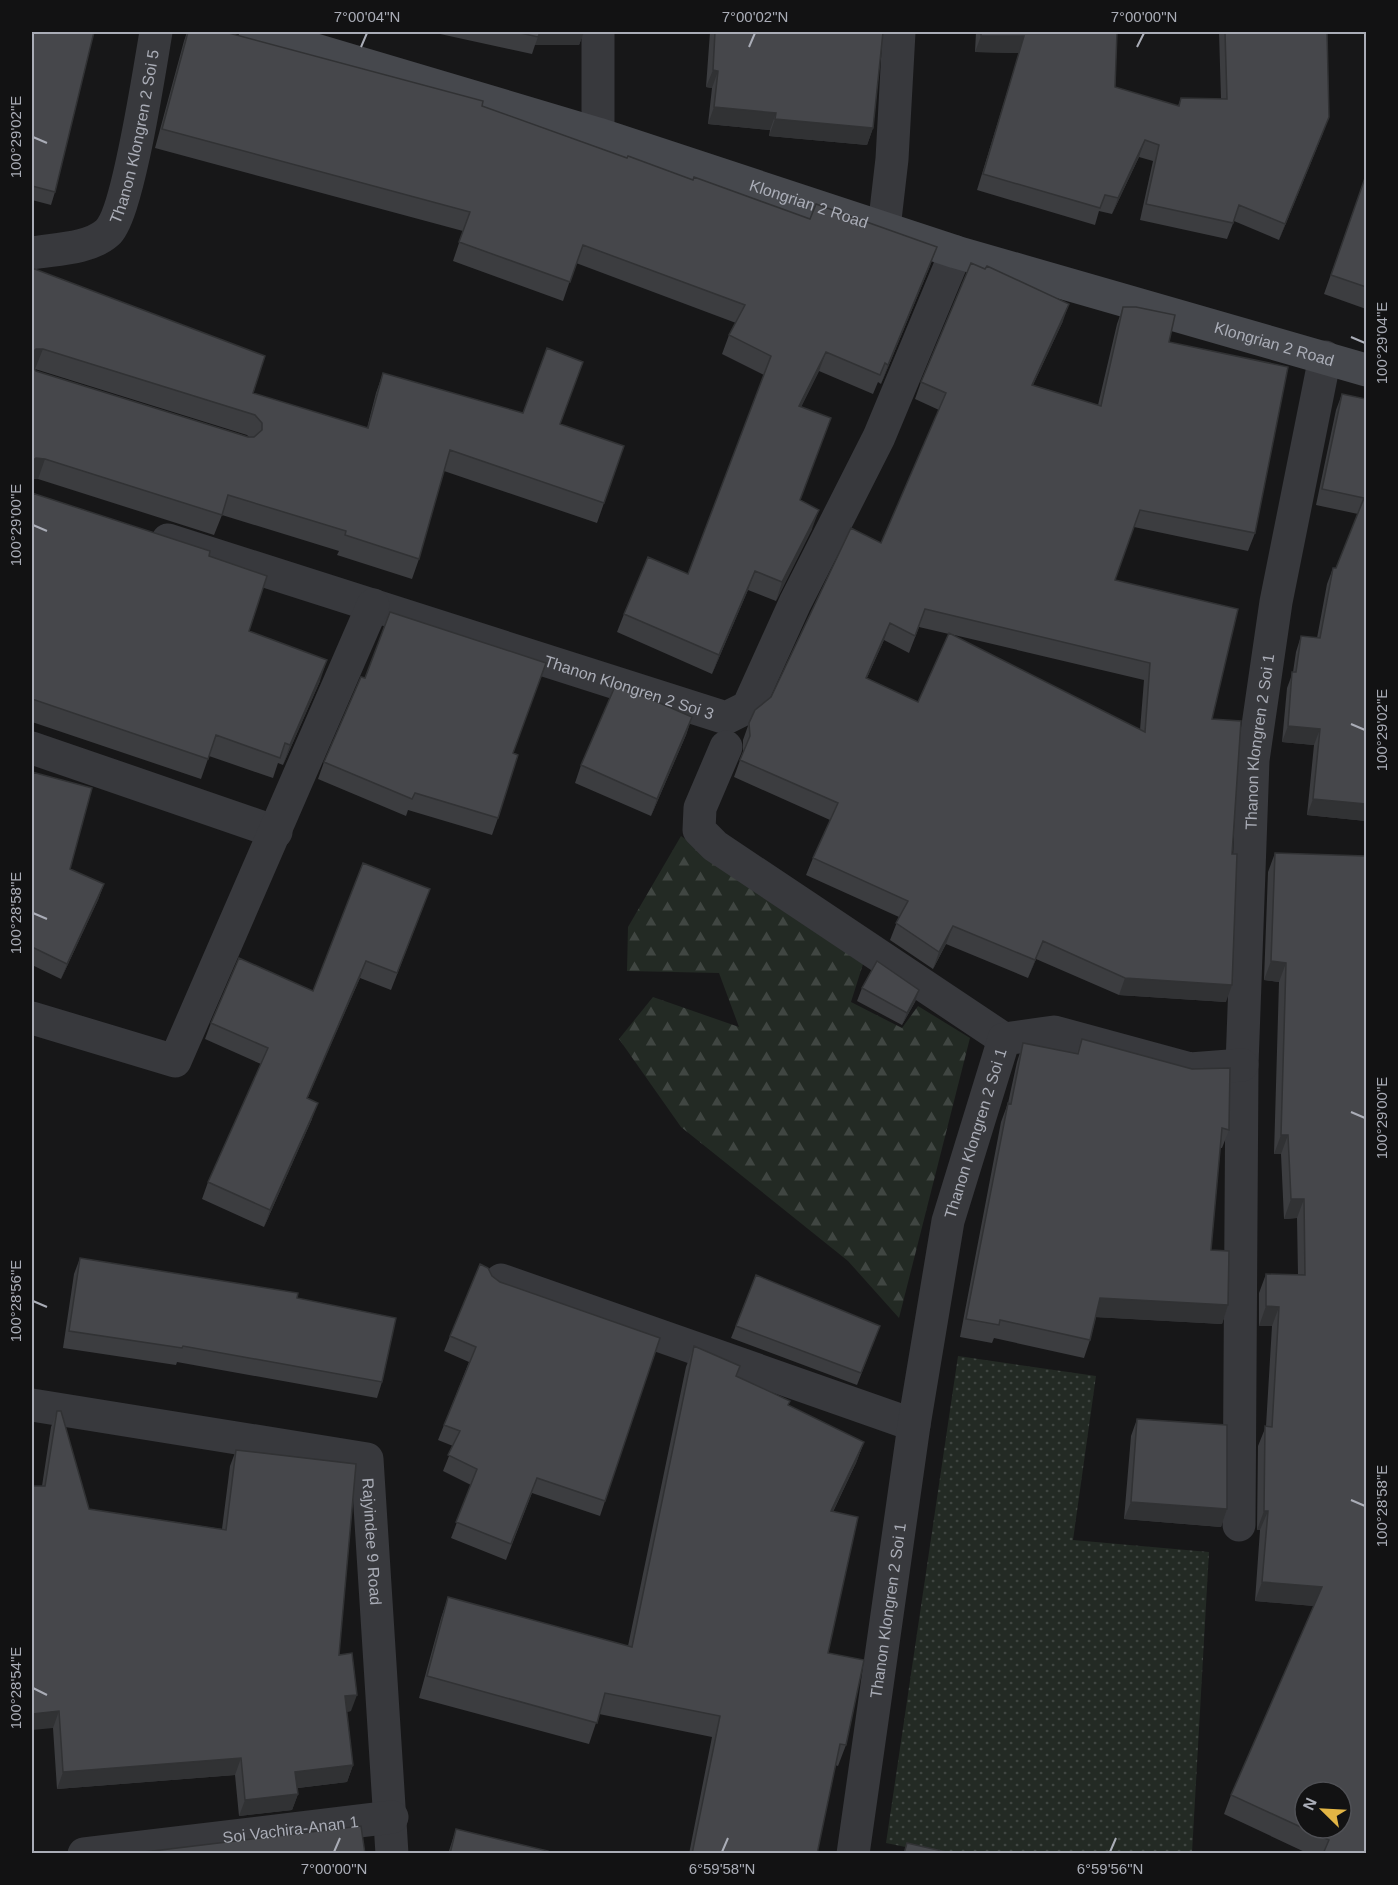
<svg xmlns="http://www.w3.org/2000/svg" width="1398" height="1885" font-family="Arial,sans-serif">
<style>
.grass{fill:url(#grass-dots)}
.forest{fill:url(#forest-firs)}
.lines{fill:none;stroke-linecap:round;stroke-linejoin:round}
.street{stroke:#38393d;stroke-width:33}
.secondary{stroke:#46484d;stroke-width:33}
.wall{fill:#3c3d40;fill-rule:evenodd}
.shaded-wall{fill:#313234}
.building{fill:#46474b;stroke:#313234;stroke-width:1.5;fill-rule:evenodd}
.ticks{fill:none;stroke:#aaadb7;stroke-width:2}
.labels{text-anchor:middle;stroke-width:4.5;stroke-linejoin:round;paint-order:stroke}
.street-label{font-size:16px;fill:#aaadb7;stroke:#121213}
.neatline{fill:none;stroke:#aaadb7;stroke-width:2}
.ticks-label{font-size:15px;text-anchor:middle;fill:#aaadb7}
</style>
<defs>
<pattern id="grass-dots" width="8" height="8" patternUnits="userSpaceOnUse" patternTransform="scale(1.5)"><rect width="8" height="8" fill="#232a24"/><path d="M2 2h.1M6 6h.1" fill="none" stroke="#404642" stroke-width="1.8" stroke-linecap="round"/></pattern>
<pattern id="forest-firs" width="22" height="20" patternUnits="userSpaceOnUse" patternTransform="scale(1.5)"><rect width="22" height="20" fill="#232a24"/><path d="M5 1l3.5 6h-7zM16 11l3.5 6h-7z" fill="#404642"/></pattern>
</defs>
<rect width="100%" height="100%" fill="#171718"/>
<path class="grass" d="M 958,1356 L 1096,1376 L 1073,1540 L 1209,1552 L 1192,1853 L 940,1854 L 886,1843 Z"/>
<path class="forest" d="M 681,836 L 863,964 L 851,1002 L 902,1028 L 918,1006 L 970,1038 L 899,1318 L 848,1261 L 681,1127 L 619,1039 L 653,997 L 739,1027 L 719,973 L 627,971 L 628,927 Z"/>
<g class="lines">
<g class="street">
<path d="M 598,134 L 598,32"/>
<path d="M 884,228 L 892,159 L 899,32"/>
<path id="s1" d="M 32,253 C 54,249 89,249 107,233 C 128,215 150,66 156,32"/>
<path id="s2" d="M 168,540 L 726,718 L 748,707 L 795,603 L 879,437 L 956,252"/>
<path d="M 726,747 L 700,808 L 699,830 L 715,846 L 1004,1039"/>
<path d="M 32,748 L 276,832"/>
<path d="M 32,1018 L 175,1061 L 373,605"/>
<path d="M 501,1280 L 914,1425"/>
<path id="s3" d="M 32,1405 L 367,1459 L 392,1854"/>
<path id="s4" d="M 1239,1525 L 1242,1065 L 1253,760 L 1276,602 L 1325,357"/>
<path id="s5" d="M 84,1854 L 392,1817"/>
<path id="s6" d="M 853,1854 L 914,1425 L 948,1221 L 1004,1039 L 1054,1032 L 1190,1069 L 1242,1065"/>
</g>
<path class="secondary" id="s7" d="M 255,32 L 598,134 L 956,252 L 1366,370"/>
</g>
<path class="wall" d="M 32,32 L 55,192 L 51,205 L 32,200 Z
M 187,32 L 225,32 L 482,106 L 930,266 L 881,384 L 878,382 L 873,394 L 819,371 L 801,407 L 800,501 L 812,529 L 776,601 L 748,590 L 712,674 L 617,632 L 624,614 L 688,574 L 764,375 L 722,354 L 729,335 L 736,323 L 576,263 L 563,301 L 453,261 L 463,231 L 155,148 L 184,41 Z
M 431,32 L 584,32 L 579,45 L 535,45 L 532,54 Z
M 710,32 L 883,32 L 873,128 L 867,145 L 769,136 L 770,130 L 708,124 L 712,88 L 706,87 Z
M 976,32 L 1117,32 L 1115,87 L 1178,106 L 1181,98 L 1221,99 L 1219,32 L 1327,32 L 1323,133 L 1279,240 L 1234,221 L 1227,239 L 1140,220 L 1153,161 L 1139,157 L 1112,214 L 1099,211 L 1095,225 L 977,190 L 1019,53 L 975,52 Z
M 1366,175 L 1366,309 L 1324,294 Z
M 32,268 L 253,393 L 367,428 L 376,393 L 383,373 L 560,424 L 624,446 L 597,523 L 444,471 L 419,559 L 412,579 L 337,555 L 339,551 L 222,515 L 214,535 L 38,479 L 32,479 ZM 35,369 L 247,435 L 249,437 L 36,371 Z
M 1123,307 L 1169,342 L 1255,533 L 1248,551 L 1134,527 L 1115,580 L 1212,719 L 1232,854 L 1226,1002 L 1119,995 L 1036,959 L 1028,978 L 946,944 L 933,969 L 890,940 L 899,917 L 806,875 L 813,858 L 830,820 L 734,777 L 743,752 L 743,740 L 749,723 L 771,697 L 881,543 L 939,410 L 915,399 L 921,382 L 1063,321 L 1033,385 L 1098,405 L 1117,324 ZM 919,627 L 949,634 L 918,702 L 867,678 L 884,640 L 909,653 ZM 950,634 L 1144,680 L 1140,730 Z
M 1342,394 L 1366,399 L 1366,821 L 1307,815 L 1314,745 L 1282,742 L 1287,688 L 1293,672 L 1296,652 L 1301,636 L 1317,638 L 1327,584 L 1333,568 L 1336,568 L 1358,514 L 1316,505 L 1336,410 Z
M 32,493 L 209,556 L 249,631 L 320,681 L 283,765 L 278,763 L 273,778 L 209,756 L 201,779 L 32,722 Z
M 692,717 L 686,735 L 651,816 L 575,783 L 581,765 Z
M 513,753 L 498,818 L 492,835 L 408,810 L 406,816 L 318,779 L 324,762 Z
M 32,772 L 70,869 L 104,884 L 98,900 L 61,979 L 32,965 Z
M 1275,853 L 1366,856 L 1366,1854 L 1309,1854 L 1224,1814 L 1231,1795 L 1314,1606 L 1255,1601 L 1260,1530 L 1257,1530 L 1258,1446 L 1266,1426 L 1272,1326 L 1259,1326 L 1259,1293 L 1266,1274 L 1298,1274 L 1297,1218 L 1284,1219 L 1281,1154 L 1274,1154 L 1279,982 L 1264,980 L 1268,872 Z
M 424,905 L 391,990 L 360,978 L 307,1098 L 312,1119 L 264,1227 L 202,1199 L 208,1182 L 261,1064 L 205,1039 L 211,1023 L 313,991 Z
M 862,988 L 919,990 L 915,1002 L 902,1025 L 857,1001 Z
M 1082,1039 L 1229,1130 L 1222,1148 L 1220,1148 L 1211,1250 L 1228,1305 L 1222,1324 L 1096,1317 L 1090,1340 L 1084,1358 L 994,1338 L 992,1343 L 960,1337 L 1001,1122 L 1008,1103 L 1017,1062 L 1023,1043 L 1076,1054 Z
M 80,1258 L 297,1298 L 382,1382 L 377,1398 L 177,1362 L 176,1365 L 63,1348 L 74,1274 Z
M 756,1275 L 880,1326 L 857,1385 L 731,1338 Z
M 492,1276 L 605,1501 L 600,1516 L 532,1493 L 506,1560 L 451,1538 L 471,1485 L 443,1471 L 453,1446 L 438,1440 L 469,1362 L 444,1351 L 450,1336 Z
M 694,1346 L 740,1366 L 737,1376 L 788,1405 L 864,1442 L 856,1463 L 833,1512 L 828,1653 L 846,1745 L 838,1766 L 835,1765 L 817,1854 L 689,1854 L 712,1737 L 599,1714 L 589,1744 L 419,1698 L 441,1618 L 448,1597 L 628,1646 L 686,1367 Z
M 57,1411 L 89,1509 L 222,1529 L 230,1466 L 236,1450 L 339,1655 L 351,1711 L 346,1712 L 353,1765 L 347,1782 L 298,1788 L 298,1794 L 292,1810 L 239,1816 L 235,1775 L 57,1789 L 53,1728 L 42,1486 L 51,1427 Z
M 1137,1419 L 1227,1509 L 1221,1527 L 1124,1519 L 1131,1436 Z
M 456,1829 L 547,1854 L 448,1854 Z"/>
<path class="shaded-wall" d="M 539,32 L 584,32 L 579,45 L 535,45 L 538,37 Z
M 981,36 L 1024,36 L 1019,53 L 975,52 Z
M 713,70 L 718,71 L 712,88 L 706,87 Z
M 714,107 L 776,113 L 770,130 L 708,124 Z
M 1329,117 L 1323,133 L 1279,240 L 1285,224 Z
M 775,119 L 873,128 L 867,145 L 769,136 Z
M 1145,140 L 1139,157 L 1112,214 L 1118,198 Z
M 937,247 L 930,266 L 881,384 L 888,365 Z
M 1069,304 L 1063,321 L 1025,402 L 1032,385 Z
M 36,349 L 43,349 L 35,369 L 32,369 L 32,353 Z
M 826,352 L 819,371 L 792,425 L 799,406 Z
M 36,458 L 45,459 L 38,479 L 32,479 L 32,461 Z
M 819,510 L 812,529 L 776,601 L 782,582 Z
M 755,571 L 748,590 L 712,674 L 719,655 Z
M 890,623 L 884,640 L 859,695 L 866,678 Z
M 327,660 L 320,681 L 283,765 L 290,745 Z
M 692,717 L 686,735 L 651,816 L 657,799 Z
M 1288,726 L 1320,729 L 1314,745 L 1282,742 Z
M 1313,799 L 1366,804 L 1366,821 L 1307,815 Z
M 104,884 L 98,900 L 61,979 L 67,964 Z
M 953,926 L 946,944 L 933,969 L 939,952 Z
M 1043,941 L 1036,959 L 1028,978 L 1035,960 Z
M 366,961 L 360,978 L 301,1114 L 307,1098 Z
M 1271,961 L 1286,963 L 1279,982 L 1264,980 Z
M 1125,978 L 1232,985 L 1226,1002 L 1119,995 Z
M 919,990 L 915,1002 L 902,1025 L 907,1013 Z
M 318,1103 L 312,1119 L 264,1227 L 270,1210 Z
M 1281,1135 L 1288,1135 L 1281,1154 L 1274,1154 Z
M 1291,1199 L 1304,1199 L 1297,1218 L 1284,1219 Z
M 1100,1298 L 1228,1305 L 1222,1324 L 1093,1317 Z
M 1266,1306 L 1279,1307 L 1272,1326 L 1259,1326 Z
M 864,1442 L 856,1463 L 823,1532 L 831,1511 Z
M 1131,1502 L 1227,1509 L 1221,1527 L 1124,1519 Z
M 1264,1511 L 1268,1511 L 1260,1530 L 1257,1530 Z
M 1262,1582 L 1322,1587 L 1315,1606 L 1255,1601 Z
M 357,1695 L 351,1711 L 339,1713 L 345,1696 Z
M 59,1711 L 53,1728 L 32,1730 L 32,1714 Z
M 241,1758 L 235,1775 L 57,1789 L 63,1772 Z
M 353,1765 L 347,1782 L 289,1789 L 295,1772 Z
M 298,1794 L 292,1810 L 239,1816 L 245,1800 Z"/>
<path class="building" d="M 32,32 L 94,32 L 55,192 L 32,186 Z
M 188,32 L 225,32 L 483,101 L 482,106 L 627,158 L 628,156 L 693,180 L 694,177 L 810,219 L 816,204 L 937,247 L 888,365 L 885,363 L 880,375 L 826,352 L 799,406 L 831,418 L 800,500 L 819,510 L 782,582 L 755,571 L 719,655 L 624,614 L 648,557 L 688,574 L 771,356 L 729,335 L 745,305 L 583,245 L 570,282 L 459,242 L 470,212 L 162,129 Z
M 516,32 L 540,32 L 538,37 Z
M 715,32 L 883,32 L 873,128 L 775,119 L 776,113 L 714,107 L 718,71 L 713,70 Z
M 981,32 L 1117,32 L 1115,87 L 1179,106 L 1181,98 L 1227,99 L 1225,32 L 1327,32 L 1329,117 L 1285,224 L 1239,205 L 1233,223 L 1146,204 L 1159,145 L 1145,140 L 1118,198 L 1105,195 L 1100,208 L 983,174 L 1024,36 L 981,36 Z
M 1366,175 L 1366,287 L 1331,275 Z
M 971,263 L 985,269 L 987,266 L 1069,304 L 1032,385 L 1101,406 L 1123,307 L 1136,307 L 1175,315 L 1169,342 L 1288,367 L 1255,533 L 1140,510 L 1115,580 L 1238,609 L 1212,719 L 1241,721 L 1232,854 L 1237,854 L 1232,985 L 1125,978 L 1043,941 L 1035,960 L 953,926 L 939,952 L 896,923 L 908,901 L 813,858 L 838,803 L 740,760 L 750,736 L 749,723 L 755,710 L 771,697 L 851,528 L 881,543 L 946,393 L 921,382 ZM 925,609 L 1150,663 L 1145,732 L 949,633 L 918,702 L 866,678 L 890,623 L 915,636 Z
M 32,268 L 265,356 L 253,393 L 368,428 L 383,373 L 523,413 L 547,348 L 583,362 L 560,424 L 624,446 L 604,503 L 450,450 L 419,559 L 345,535 L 346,531 L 228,495 L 222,515 L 45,459 L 36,458 L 32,461 L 32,366 L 36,371 L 248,437 L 254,437 L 262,430 L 262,423 L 255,415 L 43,349 L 36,349 L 32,353 Z
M 1342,394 L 1366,399 L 1366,804 L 1313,799 L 1320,729 L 1288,726 L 1292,672 L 1296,672 L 1301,636 L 1320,638 L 1333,568 L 1336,568 L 1364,498 L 1322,489 Z
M 32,493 L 210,551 L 209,556 L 267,576 L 249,631 L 327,660 L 290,745 L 285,743 L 280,758 L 216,735 L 208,759 L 32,699 Z
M 390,612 L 546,663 L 513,753 L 518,755 L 498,818 L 415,793 L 412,799 L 324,762 L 361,677 L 365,678 Z
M 616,684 L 692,717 L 657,799 L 581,765 Z
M 32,772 L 92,788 L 70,869 L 104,884 L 67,964 L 32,947 Z
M 1275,853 L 1366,856 L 1366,1854 L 1323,1854 L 1329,1840 L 1231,1795 L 1322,1587 L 1262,1582 L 1268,1511 L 1264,1511 L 1265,1426 L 1272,1427 L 1279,1307 L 1266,1306 L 1266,1274 L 1305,1275 L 1304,1199 L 1291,1199 L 1288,1135 L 1281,1135 L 1286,963 L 1271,961 ZM 1305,1792 L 1341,1792 L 1341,1828 L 1305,1828 Z
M 363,863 L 430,889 L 397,973 L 366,961 L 307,1098 L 318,1103 L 270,1210 L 208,1182 L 268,1048 L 211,1023 L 239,958 L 313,991 Z
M 877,961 L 919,990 L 907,1013 L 862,988 Z
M 1082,1039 L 1192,1069 L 1230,1068 L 1229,1126 L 1229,1130 L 1222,1128 L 1211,1250 L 1229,1251 L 1228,1305 L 1100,1298 L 1090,1340 L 1000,1320 L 999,1325 L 966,1319 L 1008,1103 L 1011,1104 L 1023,1043 L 1078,1054 Z
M 80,1258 L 298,1293 L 297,1298 L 396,1318 L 382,1382 L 183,1346 L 182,1348 L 69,1331 Z
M 480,1264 L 488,1268 L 492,1276 L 500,1282 L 660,1338 L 605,1501 L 537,1478 L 511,1544 L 456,1522 L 477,1469 L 448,1455 L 460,1431 L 444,1425 L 476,1347 L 450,1336 Z
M 756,1275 L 880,1326 L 861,1373 L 736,1326 Z
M 694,1346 L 740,1366 L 736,1376 L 790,1401 L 788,1405 L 864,1442 L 831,1511 L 858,1517 L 828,1653 L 864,1660 L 846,1745 L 840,1744 L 817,1854 L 692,1854 L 720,1716 L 605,1693 L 597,1723 L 427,1676 L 448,1597 L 632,1647 Z
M 57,1411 L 61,1411 L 89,1509 L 226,1530 L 236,1450 L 356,1464 L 339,1655 L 352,1653 L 357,1695 L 345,1696 L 353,1765 L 295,1772 L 298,1794 L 245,1800 L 241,1758 L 63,1772 L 59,1711 L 32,1714 L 32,1486 L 45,1486 Z
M 1137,1419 L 1227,1425 L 1227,1509 L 1131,1502 Z
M 361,1826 L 365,1854 L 128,1854 Z
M 456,1829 L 548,1851 L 547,1854 L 450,1854 Z
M 907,1843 L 955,1854 L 904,1854 Z"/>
<path class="ticks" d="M 361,47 L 367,33M 749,47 L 755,33M 1137,47 L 1144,33M 33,137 L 47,143M 1351,337 L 1365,343M 33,525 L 47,531M 1351,724 L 1365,730M 33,913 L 47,919M 1351,1112 L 1365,1118M 33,1301 L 47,1307M 1351,1500 L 1365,1506M 33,1688 L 47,1695M 334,1852 L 340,1838M 722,1852 L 728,1838M 1110,1852 L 1116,1838"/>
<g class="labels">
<g class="street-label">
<text dy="6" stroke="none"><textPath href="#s1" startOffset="180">Thanon Klongren 2 Soi 5</textPath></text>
<text dy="6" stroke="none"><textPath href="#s7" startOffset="580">Klongrian 2 Road</textPath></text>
<text dy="6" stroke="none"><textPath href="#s7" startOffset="1066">Klongrian 2 Road</textPath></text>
<text dy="6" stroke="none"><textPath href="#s2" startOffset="484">Thanon Klongren 2 Soi 3</textPath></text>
<text dy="6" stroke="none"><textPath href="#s4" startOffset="784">Thanon Klongren 2 Soi 1</textPath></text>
<text dy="6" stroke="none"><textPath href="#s6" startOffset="732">Thanon Klongren 2 Soi 1</textPath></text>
<text dy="6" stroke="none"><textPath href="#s3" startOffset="422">Rajyindee 9 Road</textPath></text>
<text dy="6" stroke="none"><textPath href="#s6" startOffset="246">Thanon Klongren 2 Soi 1</textPath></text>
<text dy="6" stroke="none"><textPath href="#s5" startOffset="208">Soi Vachira-Anan 1</textPath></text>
</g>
</g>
<rect width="1398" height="1885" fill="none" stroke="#121213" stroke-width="66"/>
<g transform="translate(1323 1810) rotate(294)"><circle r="28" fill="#121213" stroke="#4f5055" stroke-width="1.5"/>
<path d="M0-4.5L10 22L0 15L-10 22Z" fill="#e2b545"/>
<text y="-9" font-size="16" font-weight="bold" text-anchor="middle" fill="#aaadb7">N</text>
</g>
<rect x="33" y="33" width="1332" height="1819" class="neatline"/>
<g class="ticks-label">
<text x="367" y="22">7°00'04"N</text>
<text x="755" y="22">7°00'02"N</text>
<text x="1144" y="22">7°00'00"N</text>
<text transform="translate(16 137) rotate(-90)" y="5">100°29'02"E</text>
<text transform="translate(1382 343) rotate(-90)" y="5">100°29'04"E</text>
<text transform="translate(16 525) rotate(-90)" y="5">100°29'00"E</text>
<text transform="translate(1382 730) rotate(-90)" y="5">100°29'02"E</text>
<text transform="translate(16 913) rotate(-90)" y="5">100°28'58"E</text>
<text transform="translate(1382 1118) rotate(-90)" y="5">100°29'00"E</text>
<text transform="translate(16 1301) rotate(-90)" y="5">100°28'56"E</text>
<text transform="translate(1382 1506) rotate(-90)" y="5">100°28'58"E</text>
<text transform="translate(16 1688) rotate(-90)" y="5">100°28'54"E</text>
<text x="334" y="1874">7°00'00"N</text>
<text x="722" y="1874">6°59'58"N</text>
<text x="1110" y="1874">6°59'56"N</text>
</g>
</svg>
